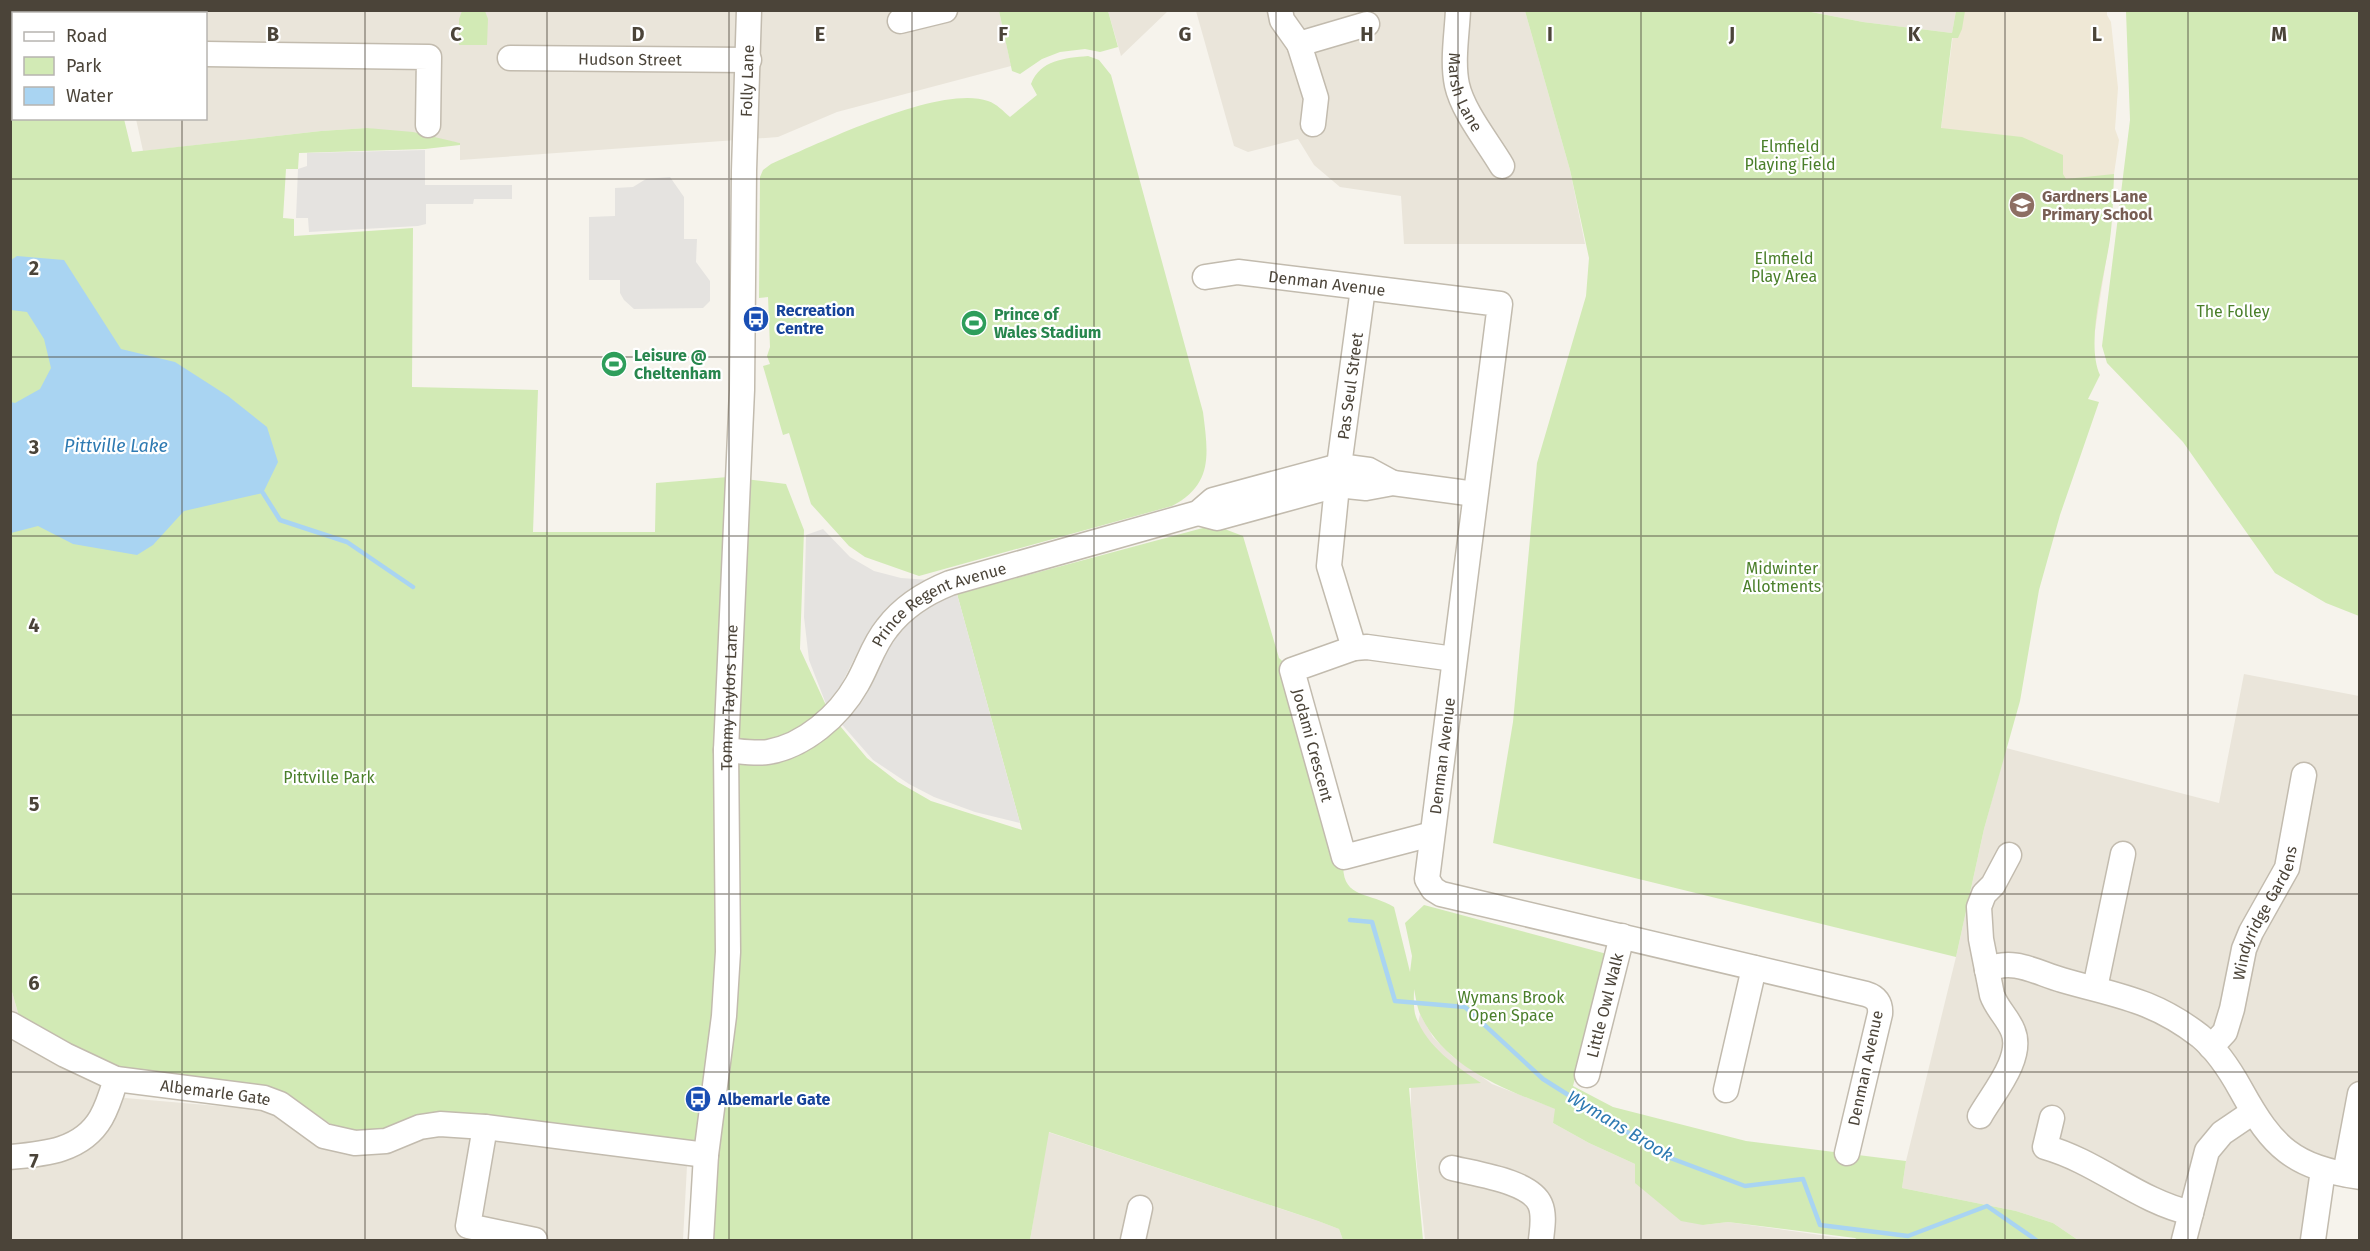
<svg xmlns="http://www.w3.org/2000/svg" width="2370" height="1251" font-family="'Fira Sans',sans-serif">
<style>
.residential{fill:#eae5da}
.education{fill:#efe8d6}
.green{fill:#d2eab5}
.parking{fill:#e5e3e0}
.water{fill:#a9d4f2}
.lines{fill:none;stroke-linecap:round;stroke-linejoin:round}
.stream{stroke:#a9d4f2;stroke-width:4.5}
.minor-casing{stroke:#c2bbae;stroke-width:27}
.minor{stroke:#fff;stroke-width:24}
.grid{fill:none;stroke:#4b4439;stroke-width:1.5;stroke-opacity:0.55}
.labels{text-anchor:middle;stroke-width:4.5;stroke-linejoin:round;paint-order:stroke}
.street-label{font-size:16px;fill:#4b4439;stroke:#fff}
.park-label{font-size:16px;fill:#4a7f2a;stroke:#fff}
.education-label{font-size:16px;font-weight:bold;fill:#785e54;stroke:#fff;text-anchor:start}
.transit-label{font-size:16px;font-weight:bold;fill:#164399;stroke:#fff;text-anchor:start}
.leisure-label{font-size:16px;font-weight:bold;fill:#27864d;stroke:#fff;text-anchor:start}
.water-label{font-size:18px;font-style:italic;fill:#2e7ab2;stroke:#fff}
.grid-label{font-size:20px;text-anchor:middle;font-weight:bold;fill:#4b4439;stroke:#fff;stroke-width:4.5;stroke-linejoin:round;paint-order:stroke}
</style>
<rect width="100%" height="100%" fill="#f6f3ec"/>
<path class="residential" d="M 10,11 L 999,11 L 1011,66 L 837,112 L 778,137 L 460,160 L 460,143 L 367,128 L 321,131 L 143,151 L 136,119 L 206,118 L 206,14 L 14,14 L 13,46 L 11,46 Z
M 1108,11 L 1168,11 L 1121,56 Z
M 1196,11 L 1525,11 L 1570,170 L 1585,244 L 1404,244 L 1401,196 L 1340,187 L 1314,165 L 1298,139 L 1248,152 L 1234,146 Z
M 1806,11 L 1956,11 L 1952,33 L 1863,22 Z
M 2244,674 L 2359,696 L 2359,1177 L 2314,1167 L 2301,1240 L 2078,1240 L 2053,1223 L 2016,1211 L 1902,1188 L 1906,1161 L 1956,957 L 1984,829 L 2006,748 L 2219,803 Z
M 10,985 L 21,1023 L 19,1036 L 125,1098 L 265,1110 L 294,1122 L 346,1155 L 391,1151 L 417,1137 L 451,1134 L 687,1166 L 683,1240 L 11,1240 Z
M 1420,1014 L 1433,1037 L 1452,1056 L 1492,1084 L 1556,1109 L 1553,1123 L 1589,1143 L 1635,1164 L 1703,1225 L 1728,1222 L 1855,1240 L 1425,1240 L 1411,1111 L 1411,1056 Z
M 1048,1132 L 1318,1221 L 1339,1229 L 1343,1240 L 1030,1240 Z"/>
<path class="education" d="M 1956,11 L 2107,11 L 2107,15 L 2111,22 L 2118,88 L 2115,129 L 2119,140 L 2114,174 L 2110,236 L 2093,343 L 2095,365 L 1941,129 Z"/>
<path class="green" d="M 462,11 L 485,11 L 488,19 L 487,45 L 459,45 L 459,19 Z
M 999,11 L 1108,11 L 1118,47 L 1100,52 L 1085,49 L 1060,52 L 1042,59 L 1020,74 L 1012,71 Z
M 1525,11 L 1806,11 L 1863,22 L 1952,33 L 1956,11 L 1965,11 L 1962,29 L 1958,38 L 1952,38 L 1941,128 L 2022,137 L 2063,155 L 2063,174 L 2066,179 L 2114,174 C 2113,196 2113,218 2110,239 C 2105,274 2085,343 2100,375 L 2088,399 L 2099,402 L 2060,515 L 2039,590 L 2020,701 L 1984,829 L 1956,957 L 1493,843 L 1513,722 L 1537,463 L 1586,296 L 1589,258 L 1570,170 Z
M 2126,11 L 2359,11 L 2359,616 L 2326,603 L 2275,573 L 2183,442 L 2107,363 L 2102,346 L 2130,120 Z
M 10,46 L 14,46 L 14,118 L 124,119 L 132,152 L 321,131 L 367,128 L 413,132 L 460,143 L 460,145 L 425,149 L 299,153 L 298,169 L 286,169 L 283,218 L 294,219 L 294,236 L 413,228 L 412,387 L 538,390 L 533,532 L 655,532 L 656,483 L 728,477 L 786,484 L 804,530 L 800,649 L 830,714 L 867,758 L 898,782 L 931,801 L 1022,830 L 957,594 L 1214,525 L 1243,536 L 1279,658 L 1292,670 L 1344,857 C 1338,900 1369,891 1394,907 L 1410,972 L 1412,956 L 1405,923 L 1424,905 L 1607,954 L 1573,1086 L 1613,1107 L 1746,1141 L 1906,1161 L 1902,1188 L 2016,1211 L 2053,1223 L 2078,1240 L 1858,1240 L 1855,1238 L 1728,1222 L 1703,1225 L 1681,1221 L 1635,1183 L 1635,1164 L 1589,1143 L 1553,1123 L 1555,1109 C 1505,1089 1447,1069 1421,1016 C 1417,1008 1416,998 1414,989 C 1414,997 1413,1009 1416,1017 C 1427,1047 1456,1066 1481,1083 L 1409,1088 L 1423,1240 L 1343,1240 L 1339,1229 L 1318,1221 L 1049,1132 L 1030,1240 L 710,1240 L 715,1143 L 447,1112 L 419,1116 L 389,1130 L 363,1133 L 335,1127 L 295,1100 L 123,1071 L 21,1023 L 10,985 Z
M 1088,56 L 1099,60 L 1111,75 L 1203,412 C 1208,453 1214,484 1172,506 L 919,576 L 865,557 L 849,546 L 811,504 L 789,433 L 783,435 L 763,366 L 770,364 L 767,356 L 770,347 L 768,297 L 759,298 L 760,177 L 763,170 L 771,164 C 818,144 940,84 988,101 C 997,104 1003,111 1010,117 L 1037,95 L 1031,84 C 1040,60 1065,58 1088,56 Z"/>
<path class="parking" d="M 425,150 L 425,185 L 512,185 L 512,199 L 474,199 L 473,204 L 426,204 L 426,224 L 418,226 L 309,232 L 308,218 L 296,218 L 298,169 L 307,166 L 307,153 Z
M 670,177 L 684,197 L 684,239 L 697,239 L 696,262 L 710,281 L 710,301 L 703,308 L 634,309 L 624,300 L 620,293 L 620,280 L 589,280 L 589,217 L 615,216 L 615,188 L 633,187 L 646,179 Z
M 823,529 L 850,557 L 874,571 L 901,578 L 929,580 L 870,634 L 858,651 L 839,689 L 826,704 L 809,660 L 804,617 L 806,535 Z
M 957,594 L 1020,823 L 975,812 L 934,797 L 909,784 L 873,760 L 838,720 L 882,650 L 908,618 L 941,599 Z"/>
<path class="water" d="M 17,256 L 64,260 L 121,349 L 175,362 L 228,396 L 267,427 L 278,462 L 263,493 L 184,511 L 153,545 L 137,555 L 73,544 L 38,526 L 11,533 L 11,402 L 15,403 L 40,389 L 51,368 L 44,339 L 27,312 L 11,310 L 11,260 Z"/>
<g class="lines">
<path class="stream" d="M 263,493 L 280,520 L 347,542 L 413,587
M 1350,920 L 1372,922 L 1395,1001 L 1465,1007 L 1543,1079 L 1665,1156 L 1745,1186 L 1803,1179 L 1820,1225 L 1908,1236 L 1987,1206 L 2036,1240"/>
<defs>
<g id="minor">
<path d="M 107,10 L 108,14"/>
<path d="M 1280,10 L 1282,20 L 1299,44 L 1316,98 L 1313,124"/>
<path id="s1" d="M 1458,10 C 1457,34 1452,61 1457,85 C 1463,112 1488,142 1502,166"/>
<path d="M 900,21 L 945,10"/>
<path d="M 1299,44 L 1367,24"/>
<path d="M 206,54 L 429,57 L 428,125"/>
<path id="s2" d="M 510,58 L 749,60"/>
<path id="s3" d="M 1205,277 L 1238,272 L 1500,304 L 1427,879 L 1433,889 L 1441,894 L 1866,994 C 1876,997 1881,1003 1880,1014 L 1847,1153"/>
<path d="M 1198,513 L 1217,518 L 1337,485 L 1366,488 L 1393,483 L 1475,494"/>
<path id="s4" d="M 1354,648 L 1329,566 L 1339,466 L 1363,288"/>
<path id="s5" d="M 726,750 C 739,751 755,754 768,752 C 804,746 839,716 857,684 C 868,665 873,645 887,628 C 903,607 925,593 950,583 L 1198,513 L 1213,500 L 1339,466 L 1369,470 L 1393,483"/>
<path d="M 1432,834 L 1344,857 L 1292,670 L 1354,648 L 1367,647 L 1454,659"/>
<path d="M 1987,970 C 2013,957 2037,973 2062,980 C 2117,996 2152,999 2200,1036 C 2218,1051 2230,1070 2241,1090 C 2273,1148 2293,1167 2360,1177"/>
<path d="M 2095,988 L 2123,854"/>
<path id="s6" d="M 10,1024 L 65,1055 L 116,1079 L 264,1098 L 280,1104 L 324,1136 L 355,1143 L 386,1141 L 420,1127 L 440,1124 L 485,1127 L 706,1155"/>
<path id="s7" d="M 2211,1047 L 2225,1032 L 2232,1009 L 2244,949 L 2251,932 L 2287,868 L 2304,775"/>
<path id="s8" d="M 1587,1075 L 1622,936"/>
<path d="M 1726,1090 L 1754,968"/>
<path d="M 1980,1116 C 1993,1093 2024,1058 2013,1031 C 2008,1018 1997,1009 1992,995 L 1981,939 L 1979,907 L 1984,894 L 1993,885 L 2009,855"/>
<path d="M 2052,1118 L 2045,1147 C 2098,1162 2138,1201 2191,1213"/>
<path d="M 485,1127 L 468,1226 L 535,1240"/>
<path d="M 10,1157 C 44,1154 82,1151 101,1118 C 108,1106 112,1092 116,1079"/>
<path d="M 1452,1168 C 1475,1174 1530,1181 1540,1204 C 1545,1215 1542,1229 1541,1240"/>
<path d="M 2345,1174 L 2360,1094"/>
<path id="s9" d="M 701,1240 L 706,1155 L 724,1016 L 728,952 L 726,750 L 742,390 L 744,171 L 749,10"/>
<path d="M 1133,1240 L 1140,1208"/>
<path d="M 2184,1240 L 2207,1151 L 2222,1133 L 2253,1112"/>
<path d="M 2313,1240 L 2323,1170"/>
</g>
</defs>
<use href="#minor" class="minor-casing"/>
<use href="#minor" class="minor"/>
</g>
<path class="grid" d="M 182,10 L 182,14M 365,10 L 365,1240M 547,10 L 547,1240M 729,10 L 729,1240M 912,10 L 912,1240M 1094,10 L 1094,1240M 1276,10 L 1276,1240M 1458,10 L 1458,1240M 1641,10 L 1641,1240M 1823,10 L 1823,1240M 2005,10 L 2005,1240M 2188,10 L 2188,1240M 182,118 L 182,1240M 10,179 L 2360,179M 10,357 L 2360,357M 10,536 L 2360,536M 10,715 L 2360,715M 10,894 L 2360,894M 10,1072 L 2360,1072"/>
<defs>
<symbol id="school-disc" viewBox="-11 -11 22 22"><circle r="9.5" fill="#8d6e63" stroke="#fff"/><path d="M0-5L7-2L0 1L-7-2ZM-4 1L0 2.5L4 1V4Q0 6-4 4Z" fill="#fff"/></symbol>
<symbol id="bus-disc" viewBox="-11 -11 22 22"><circle r="9.5" fill="#1a4fb4" stroke="#fff"/><path d="M-5-6H5V4H4V6H2V4H-2V6H-4V4H-5ZM-3.5-4V0h7V-4ZM-3.5 1.2v1.5H-2V1.2ZM2 1.2v1.5H3.5V1.2Z" fill="#fff"/></symbol>
<symbol id="stadium-disc" viewBox="-11 -11 22 22"><circle r="9.5" fill="#2e9e5b" stroke="#fff"/><path d="M0-5a6.5 5 0 1 0 0 10a6.5 5 0 1 0 0-10ZM-3.5-1.8h7v3.6h-7Z" fill="#fff"/></symbol>
</defs>
<g fill-rule="evenodd">
<use href="#school-disc" x="2007" y="190" width="30" height="30"/>
<use href="#bus-disc" x="741" y="304" width="30" height="30"/>
<use href="#stadium-disc" x="959" y="308" width="30" height="30"/>
<use href="#stadium-disc" x="599" y="349" width="30" height="30"/>
<use href="#bus-disc" x="683" y="1084" width="30" height="30"/>
</g>
<g class="labels">
<g class="street-label">
<text dy="6" stroke="none"><textPath href="#s2" startOffset="120">Hudson Street</textPath></text>
<text dy="6" stroke="none"><textPath href="#s9" startOffset="1161">Folly Lane</textPath></text>
<text dy="6" stroke="none"><textPath href="#s1" startOffset="84">Marsh Lane</textPath></text>
<text dy="6" stroke="none"><textPath href="#s3" startOffset="123">Denman Avenue</textPath></text>
<text dy="6" stroke="none"><textPath href="#s4" startOffset="267">Pas Seul Street</textPath></text>
<text dy="6" stroke="none"><textPath href="#s5" startOffset="279">Prince Regent Avenue</textPath></text>
<text dy="6" stroke="none"><textPath href="#s9" startOffset="544">Tommy Taylors Lane</textPath></text>
<text transform="translate(1313 745) rotate(75)" y="6">Jodami Crescent</text>
<text transform="translate(1442 756) rotate(-83)" y="6">Denman Avenue</text>
<text dy="6" stroke="none"><textPath href="#s7" startOffset="147">Windyridge Gardens</textPath></text>
<text dy="6" stroke="none"><textPath href="#s8" startOffset="72">Little Owl Walk</textPath></text>
<text transform="translate(1865 1068) rotate(-78)" y="6">Denman Avenue</text>
<text dy="6" stroke="none"><textPath href="#s6" startOffset="220">Albemarle Gate</textPath></text>
</g>
<g class="park-label">
<text x="1790" y="152">Elmfield<tspan x="1790" dy="18">Playing Field</tspan></text>
<text x="1784" y="264">Elmfield<tspan x="1784" dy="18">Play Area</tspan></text>
<text x="2233" y="317">The Folley</text>
<text x="1782" y="574">Midwinter<tspan x="1782" dy="18">Allotments</tspan></text>
<text x="329" y="783">Pittville Park</text>
<text x="1511" y="1003">Wymans Brook<tspan x="1511" dy="18">Open Space</tspan></text>
</g>
<g class="education-label">
<text x="2042" y="202">Gardners Lane<tspan x="2042" dy="18">Primary School</tspan></text>
</g>
<g class="transit-label">
<text x="776" y="316">Recreation<tspan x="776" dy="18">Centre</tspan></text>
<text x="718" y="1105">Albemarle Gate</text>
</g>
<g class="leisure-label">
<text x="994" y="320">Prince of<tspan x="994" dy="18">Wales Stadium</tspan></text>
<text x="634" y="361">Leisure @<tspan x="634" dy="18">Cheltenham</tspan></text>
</g>
<g class="water-label">
<text x="116" y="452">Pittville Lake</text>
<text transform="translate(1620 1126) rotate(31)" y="6">Wymans Brook</text>
</g>
</g>
<g class="grid-label">
<text x="273" y="41">B</text>
<text x="456" y="41">C</text>
<text x="638" y="41">D</text>
<text x="820" y="41">E</text>
<text x="1003" y="41">F</text>
<text x="1185" y="41">G</text>
<text x="1367" y="41">H</text>
<text x="1550" y="41">I</text>
<text x="1732" y="41">J</text>
<text x="1914" y="41">K</text>
<text x="2097" y="41">L</text>
<text x="2279" y="41">M</text>
<text x="34" y="275">2</text>
<text x="34" y="454">3</text>
<text x="34" y="632">4</text>
<text x="34" y="811">5</text>
<text x="34" y="990">6</text>
<text x="34" y="1168">7</text>
</g>
<rect width="2370" height="1251" fill="none" stroke="#4b4439" stroke-width="24"/>
<rect x="12" y="12" width="195" height="108" fill="#ffffff" stroke="#b7b4b0" stroke-width="1.5"/>
<rect x="24" y="32" width="30" height="9" fill="#ffffff" stroke="#b7b4b0" stroke-width="1.5"/>
<text x="66" y="42" font-size="18" fill="#4b4439">Road</text>
<rect x="24" y="57" width="30" height="18" fill="#d2eab5" stroke="#b7b4b0" stroke-width="1.5"/>
<text x="66" y="72" font-size="18" fill="#4b4439">Park</text>
<rect x="24" y="87" width="30" height="18" fill="#a9d4f2" stroke="#b7b4b0" stroke-width="1.5"/>
<text x="66" y="102" font-size="18" fill="#4b4439">Water</text>
</svg>
